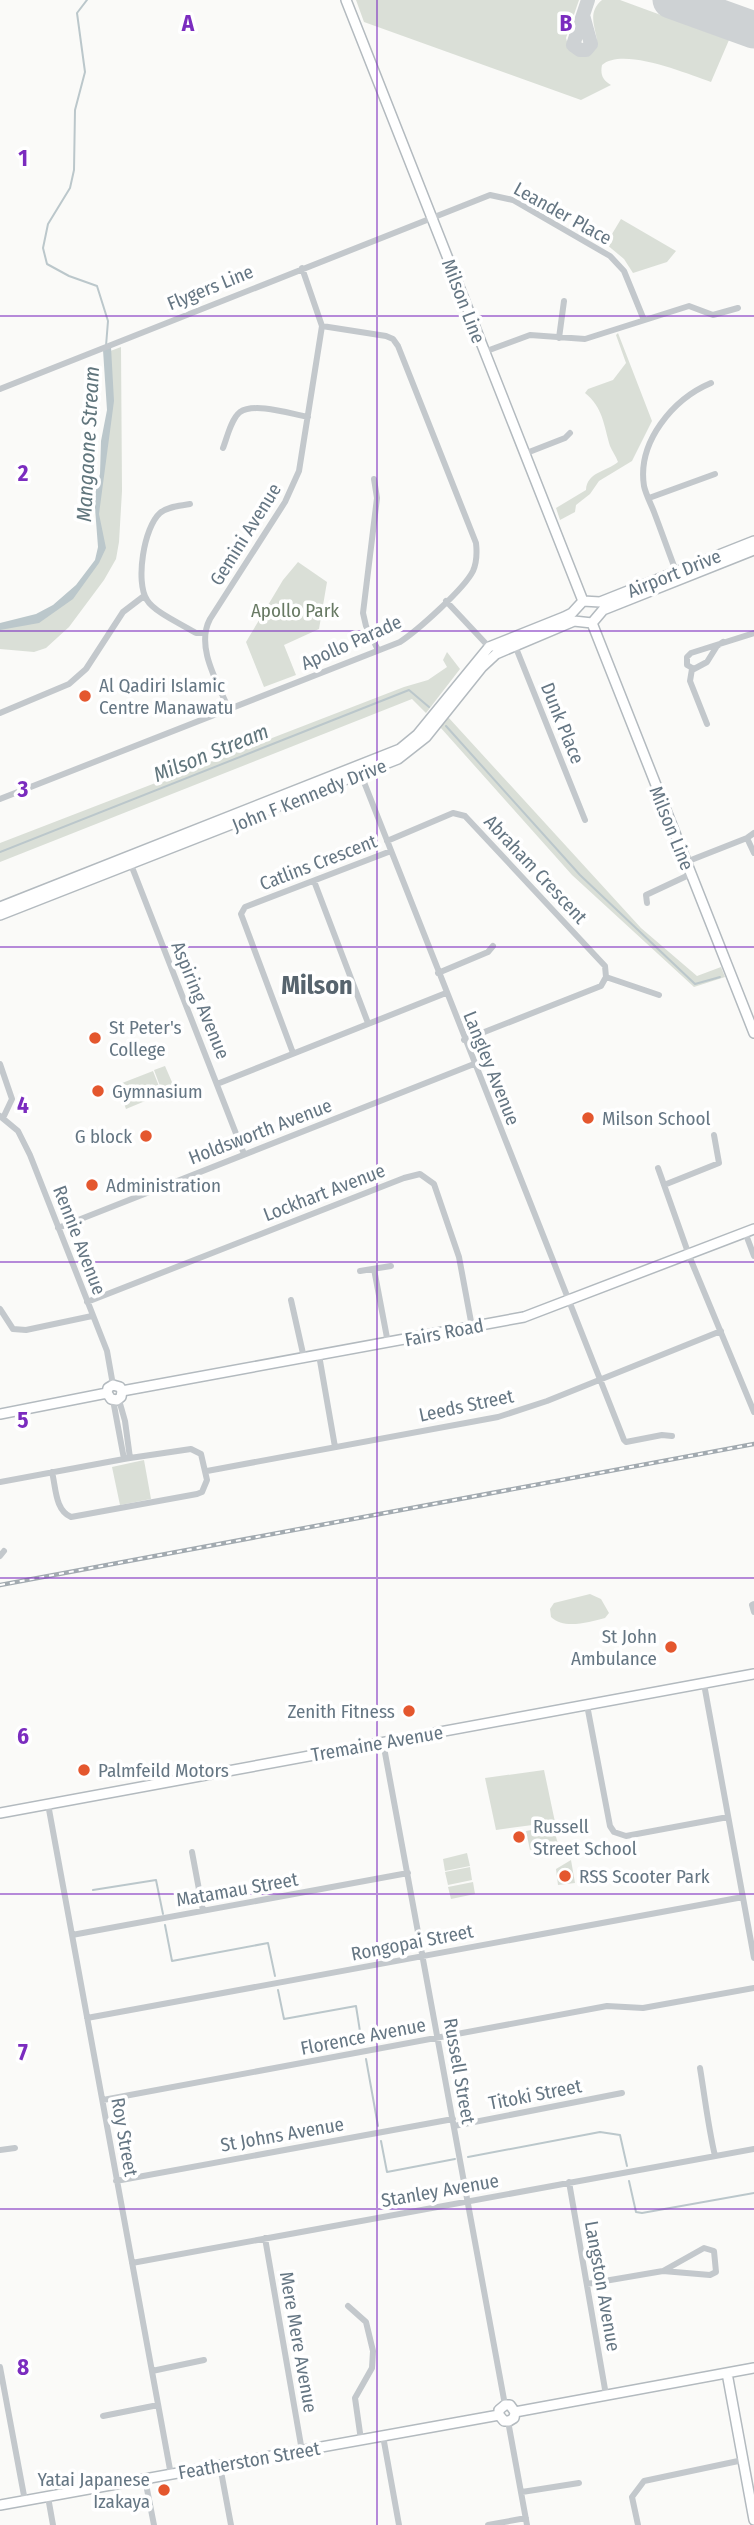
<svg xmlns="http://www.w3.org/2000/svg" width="754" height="2525" font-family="'Fira Sans Condensed',sans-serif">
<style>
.green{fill:#dadfd7}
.water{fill:#bbc7cb}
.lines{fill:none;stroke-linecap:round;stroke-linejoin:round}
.stream{stroke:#bbc7cb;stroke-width:2}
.taxiway{stroke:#ced2d4;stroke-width:14}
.runway{stroke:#ced2d4;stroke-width:37}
.secondary-casing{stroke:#b3babf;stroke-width:12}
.street{stroke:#c3c8cc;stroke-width:6}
.secondary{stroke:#fff;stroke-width:9}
.rail-casing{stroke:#a2aab0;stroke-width:4.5}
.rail{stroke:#fff;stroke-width:2;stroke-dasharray:5;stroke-linecap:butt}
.grid{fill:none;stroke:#7b2cbf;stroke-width:2;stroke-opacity:0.55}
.poi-dot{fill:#e4572e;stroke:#fff;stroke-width:2.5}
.labels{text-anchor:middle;stroke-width:7;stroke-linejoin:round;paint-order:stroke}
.street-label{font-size:19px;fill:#657683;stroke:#fff}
.park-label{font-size:19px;fill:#687a64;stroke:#fff}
.poi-label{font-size:19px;fill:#657683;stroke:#fff;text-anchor:start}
.water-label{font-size:21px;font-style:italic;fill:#60757c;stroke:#fff}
.district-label{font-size:26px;font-weight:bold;fill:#57646e;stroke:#fff}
.grid-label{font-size:23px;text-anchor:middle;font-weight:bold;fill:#7b2cbf;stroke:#fff;stroke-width:7;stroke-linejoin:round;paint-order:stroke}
</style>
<rect width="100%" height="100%" fill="#fafaf8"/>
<path class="green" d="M 356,0 L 579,0 L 566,38 L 569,48 L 581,55 C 617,50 577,20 602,0 L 620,0 L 729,40 L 711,82 C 685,73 623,47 602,65 C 600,75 603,80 611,85 L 581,100 L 364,22 Z
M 621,219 L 676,251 L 667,262 L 633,273 L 624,259 L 606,244 Z
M 618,333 L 652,421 L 632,461 L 599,481 L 590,494 L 576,505 L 575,512 L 560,520 L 556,508 L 586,490 C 587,472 606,472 618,462 C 616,456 612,451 610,446 C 604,426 603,407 585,393 L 588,389 L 613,380 L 626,363 L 616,335 Z
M 121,347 L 122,491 L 119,542 L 116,559 L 104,580 L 69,627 L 46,648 L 34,652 L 0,649 L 0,627 L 39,621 L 68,601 L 99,558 L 100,533 L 95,497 L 101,476 L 106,442 L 108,393 L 105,353 Z
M 298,562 L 327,582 L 319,629 L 284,645 L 296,675 L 264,687 L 246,642 L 283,580 Z
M 447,652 L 460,669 L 426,713 L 412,699 L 0,862 L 0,843 L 404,687 L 428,680 L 447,667 L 443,660 Z
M 448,717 L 641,928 L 697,976 L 721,967 L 725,977 L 694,987 L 572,875 L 440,727 Z
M 165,1066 L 175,1089 L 163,1094 L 154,1070 Z
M 153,1071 L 162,1094 L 126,1109 L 117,1085 Z
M 144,1460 L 151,1499 L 120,1505 L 112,1467 Z
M 590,1594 L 601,1599 L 609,1613 L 605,1618 C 589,1622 564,1630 551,1617 L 550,1609 L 554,1603 Z
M 544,1770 L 555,1822 L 496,1830 L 485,1778 Z
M 553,1826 L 558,1844 L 530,1850 L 526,1831 Z
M 467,1853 L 470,1866 L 445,1871 L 443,1859 Z
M 571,1860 L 575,1883 L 558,1885 L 556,1869 Z
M 470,1867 L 472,1880 L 448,1885 L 445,1872 Z
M 473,1882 L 475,1894 L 451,1899 L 448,1887 Z"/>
<path class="water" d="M 111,347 L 114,401 L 99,514 L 106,548 L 99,563 L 73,599 L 39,623 L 0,630 L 0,623 L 36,614 L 53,605 L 76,585 L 95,560 L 98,547 L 94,495 L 100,474 L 101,441 L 107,410 L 103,350 Z"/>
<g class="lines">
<path class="stream" d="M 87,0 L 77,13 L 85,72 L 75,110 L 74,170 L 70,188 L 48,224 L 43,248 L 47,264 L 69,276 L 97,286 L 108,321 L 106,346
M 446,726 L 580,875 L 695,984 L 720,977
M 0,852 L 409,690 L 429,707
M 93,1890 L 156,1880 L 163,1914
M 165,1925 L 172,1961 L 268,1943 L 275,1976
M 278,1990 L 284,2019 L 356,2006 L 362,2044
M 366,2059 L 378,2126
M 381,2141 L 387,2172 L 455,2159
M 468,2157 L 600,2132 L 620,2135 L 627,2166
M 629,2181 L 636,2212 L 642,2213 L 754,2193"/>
<path class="taxiway" d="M 583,15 L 591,44 L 586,50 L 580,50 L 573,45 L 588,0"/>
<path class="runway" d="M 671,0 L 754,30"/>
<defs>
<path id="secondary" d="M 346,0 L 583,601
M 583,601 L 600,602 L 754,541
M 592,623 L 754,1033
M 592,623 L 603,610 L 754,550
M 0,907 L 400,749 L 417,735 L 489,647 L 564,617 L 572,613 L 583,601
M 0,915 L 398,759 L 426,737 L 482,667 L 496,654 L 574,621 L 592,623
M 122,1391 L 524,1317 L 754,1229
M 107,1393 L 111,1399 L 117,1400 L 121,1397 L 122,1391
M 107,1393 L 108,1388 L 113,1385 L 120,1387 L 122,1391
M 0,1414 L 107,1393
M 0,1813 L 754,1674
M 727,2373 L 754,2520
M 515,2412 L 754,2368
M 499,2415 L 499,2410 L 505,2405 L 510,2405 L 515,2412
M 499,2415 L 504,2421 L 509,2421 L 514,2418 L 515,2412
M 0,2505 L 499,2415"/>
</defs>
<use href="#secondary" class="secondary-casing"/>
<path class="street" d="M 559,338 L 564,301
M 484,352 L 530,335 L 585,339 L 689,306 L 713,315 L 738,308
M 0,389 L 490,195 L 513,200 L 610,256 L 624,271 L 644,320
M 223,448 C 227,438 231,419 240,412 C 255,402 291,414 308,417
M 524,454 L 565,438 L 570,433
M 374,479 L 377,498 L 363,613 L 366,626 L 378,650
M 649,498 L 715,474
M 190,504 C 180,506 168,506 160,513 C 144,527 135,582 147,600 C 154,612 183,625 196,633 L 204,633
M 677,574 C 669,553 662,533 654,512 C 651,504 646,495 644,486 C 637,442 673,399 711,383
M 446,601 L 490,648
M 723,642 L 717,646 L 707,662 L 694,669 L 687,665 L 687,657 L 691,653 L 754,633
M 514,643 L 585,820
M 692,669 L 690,681 L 707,724
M 229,710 C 218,683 195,647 210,619 L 285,502 L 299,471 L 322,326 L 302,268
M 0,713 L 69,684 L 86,669 L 123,612 L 144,596
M 360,772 L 624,1440 L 626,1442 L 662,1435 L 672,1436
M 0,799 L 400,642 C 418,630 464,589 473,571 C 477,562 477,552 476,543 L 398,346 L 393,339 L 386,336 L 322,326
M 747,838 L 754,853
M 387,841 L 453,813 L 465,816 L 605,966 L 606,977 L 601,986 L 464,1040
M 130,862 L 244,1154
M 686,862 L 747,838 L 754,833
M 314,881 L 368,1023
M 647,903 L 646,895 L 691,874
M 438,973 L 488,952 L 493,946
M 606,977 L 659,995
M 293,1053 L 241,914 L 245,907 L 391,851
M 0,1064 L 12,1099 L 3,1118
M 217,1084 L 446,993
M 0,1116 L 18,1131 L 30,1155 L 107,1351 L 113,1385
M 658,1168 L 690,1258 L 754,1412
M 664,1185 L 719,1163 L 714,1135
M 58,1228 L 474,1064
M 745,1232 L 754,1256
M 374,1269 L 388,1343
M 360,1271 L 391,1266
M 291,1300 L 304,1358
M 87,1302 L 404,1178 L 420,1174 L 434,1184 L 459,1257 L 472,1327
M 0,1309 L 13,1329 L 26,1330 L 92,1316
M 319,1355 L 335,1447
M 113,1400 L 124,1459
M 119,1400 L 125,1421 L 130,1458
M 207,1471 L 498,1417 L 547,1401 L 721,1331
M 0,1482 L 124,1459 L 130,1458 L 191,1449 L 201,1454 L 207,1480 L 202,1492 L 197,1494 L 71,1517 C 55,1510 56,1488 52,1472
M 0,1556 L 4,1551
M 754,1604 L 752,1605 L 754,1612
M 704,1684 L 754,1958
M 587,1705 L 610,1826 L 614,1832 L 626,1836 L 728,1817
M 383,1742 L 505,2405
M 48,1804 L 171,2475
M 192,1852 L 203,1911
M 72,1935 L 408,1873
M 87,2018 L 743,1897
M 700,2068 C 705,2098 708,2126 715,2156
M 103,2100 L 607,2006 L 643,2008 L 754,1988
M 454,2126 L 622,2093
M 0,2150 L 15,2148
M 116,2181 L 453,2119
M 569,2182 L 606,2395
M 265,2238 L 302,2451
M 132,2263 L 754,2149
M 587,2284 L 663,2271 L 704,2248 L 714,2251 L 716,2272 L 710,2275 L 663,2271
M 348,2306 L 366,2322 L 373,2351 L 372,2368 L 355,2398 L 361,2440
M 0,2367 L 25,2501
M 152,2371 L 204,2360
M 103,2416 L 158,2405
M 508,2421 L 527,2525
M 383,2436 L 399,2525
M 220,2466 L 231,2525
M 145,2479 L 154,2525
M 522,2492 L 579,2483
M 48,2497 L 53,2525
M 488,2525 L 526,2518
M 638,2525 L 632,2497 L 644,2481 L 743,2460"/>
<use href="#secondary" class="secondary"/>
<defs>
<path id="rail" d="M 0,1585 L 754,1444"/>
</defs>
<use href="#rail" class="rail-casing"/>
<use href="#rail" class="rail"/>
</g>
<path class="grid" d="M 377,0 L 377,2525M 0,316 L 754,316M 0,631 L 754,631M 0,947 L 754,947M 0,1262 L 754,1262M 0,1578 L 754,1578M 0,1894 L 754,1894M 0,2209 L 754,2209"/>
<g class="poi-dot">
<circle cx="85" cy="696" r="7"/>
<circle cx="95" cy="1038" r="7"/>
<circle cx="98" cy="1091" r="7"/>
<circle cx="588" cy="1118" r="7"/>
<circle cx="146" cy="1136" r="7"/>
<circle cx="92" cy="1185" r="7"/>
<circle cx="671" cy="1647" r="7"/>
<circle cx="409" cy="1711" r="7"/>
<circle cx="84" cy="1770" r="7"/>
<circle cx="519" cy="1837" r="7"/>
<circle cx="565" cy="1876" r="7"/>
<circle cx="164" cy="2490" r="7"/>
</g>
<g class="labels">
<g class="street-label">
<text transform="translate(563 213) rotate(29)" y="7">Leander Place</text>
<text transform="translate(210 287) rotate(-22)" y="7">Flygers Line</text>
<text transform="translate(464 301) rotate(69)" y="7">Milson Line</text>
<text transform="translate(245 534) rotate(-58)" y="7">Gemini Avenue</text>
<text transform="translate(674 573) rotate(-22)" y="7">Airport Drive</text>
<text transform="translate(351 642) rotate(-24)" y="7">Apollo Parade</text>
<text transform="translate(563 723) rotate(68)" y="7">Dunk Place</text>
<text transform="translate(309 795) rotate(-22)" y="7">John F Kennedy Drive</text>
<text transform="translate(672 828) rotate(68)" y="7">Milson Line</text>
<text transform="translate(318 862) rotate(-21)" y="7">Catlins Crescent</text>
<text transform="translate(536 869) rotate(47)" y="7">Abraham Crescent</text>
<text transform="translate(201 1000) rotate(68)" y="7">Aspiring Avenue</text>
<text transform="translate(492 1068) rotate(68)" y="7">Langley Avenue</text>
<text transform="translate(260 1131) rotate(-21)" y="7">Holdsworth Avenue</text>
<text transform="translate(324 1192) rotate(-21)" y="7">Lockhart Avenue</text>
<text transform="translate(80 1240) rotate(69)" y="7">Rennie Avenue</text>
<text transform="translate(444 1332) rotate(-11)" y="7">Fairs Road</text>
<text transform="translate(466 1405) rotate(-12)" y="7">Leeds Street</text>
<text transform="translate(377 1743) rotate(-10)" y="7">Tremaine Avenue</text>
<text transform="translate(237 1889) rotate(-10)" y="7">Matamau Street</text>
<text transform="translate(412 1942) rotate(-11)" y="7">Rongopai Street</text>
<text transform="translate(363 2036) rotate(-11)" y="7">Florence Avenue</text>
<text transform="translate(460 2071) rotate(80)" y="7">Russell Street</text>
<text transform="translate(535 2094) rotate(-11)" y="7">Titoki Street</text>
<text transform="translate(282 2134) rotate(-10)" y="7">St Johns Avenue</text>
<text transform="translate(125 2137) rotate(80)" y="7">Roy Street</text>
<text transform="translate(440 2190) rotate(-10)" y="7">Stanley Avenue</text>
<text transform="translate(603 2286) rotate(80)" y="7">Langston Avenue</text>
<text transform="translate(299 2342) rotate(80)" y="7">Mere Mere Avenue</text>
<text transform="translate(249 2460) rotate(-10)" y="7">Featherston Street</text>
</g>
<g class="park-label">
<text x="295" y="617">Apollo Park</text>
</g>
<g class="poi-label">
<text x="99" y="692">Al Qadiri Islamic<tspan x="99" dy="22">Centre Manawatu</tspan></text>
<text x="109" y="1034">St Peter's<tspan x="109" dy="22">College</tspan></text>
<text x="112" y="1098">Gymnasium</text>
<text x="602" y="1125">Milson School</text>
<text x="132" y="1143" text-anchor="end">G block</text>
<text x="106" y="1192">Administration</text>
<text x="657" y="1643" text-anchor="end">St John<tspan x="657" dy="22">Ambulance</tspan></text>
<text x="395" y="1718" text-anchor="end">Zenith Fitness</text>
<text x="98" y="1777">Palmfeild Motors</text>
<text x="533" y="1833">Russell<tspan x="533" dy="22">Street School</tspan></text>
<text x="579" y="1883">RSS Scooter Park</text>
<text x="150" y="2486" text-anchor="end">Yatai Japanese<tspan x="150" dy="22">Izakaya</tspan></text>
</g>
<g class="water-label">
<text transform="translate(88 444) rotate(-87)" y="7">Mangaone Stream</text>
<text transform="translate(211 753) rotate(-22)" y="7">Milson Stream</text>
</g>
<g class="district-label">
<text x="317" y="994">Milson</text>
</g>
</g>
<g class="grid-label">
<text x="188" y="31">A</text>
<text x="566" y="31">B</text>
<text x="23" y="166">1</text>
<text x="23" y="481">2</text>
<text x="23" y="797">3</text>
<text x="23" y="1113">4</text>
<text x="23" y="1428">5</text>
<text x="23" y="1744">6</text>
<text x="23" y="2060">7</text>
<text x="23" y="2375">8</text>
</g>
</svg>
